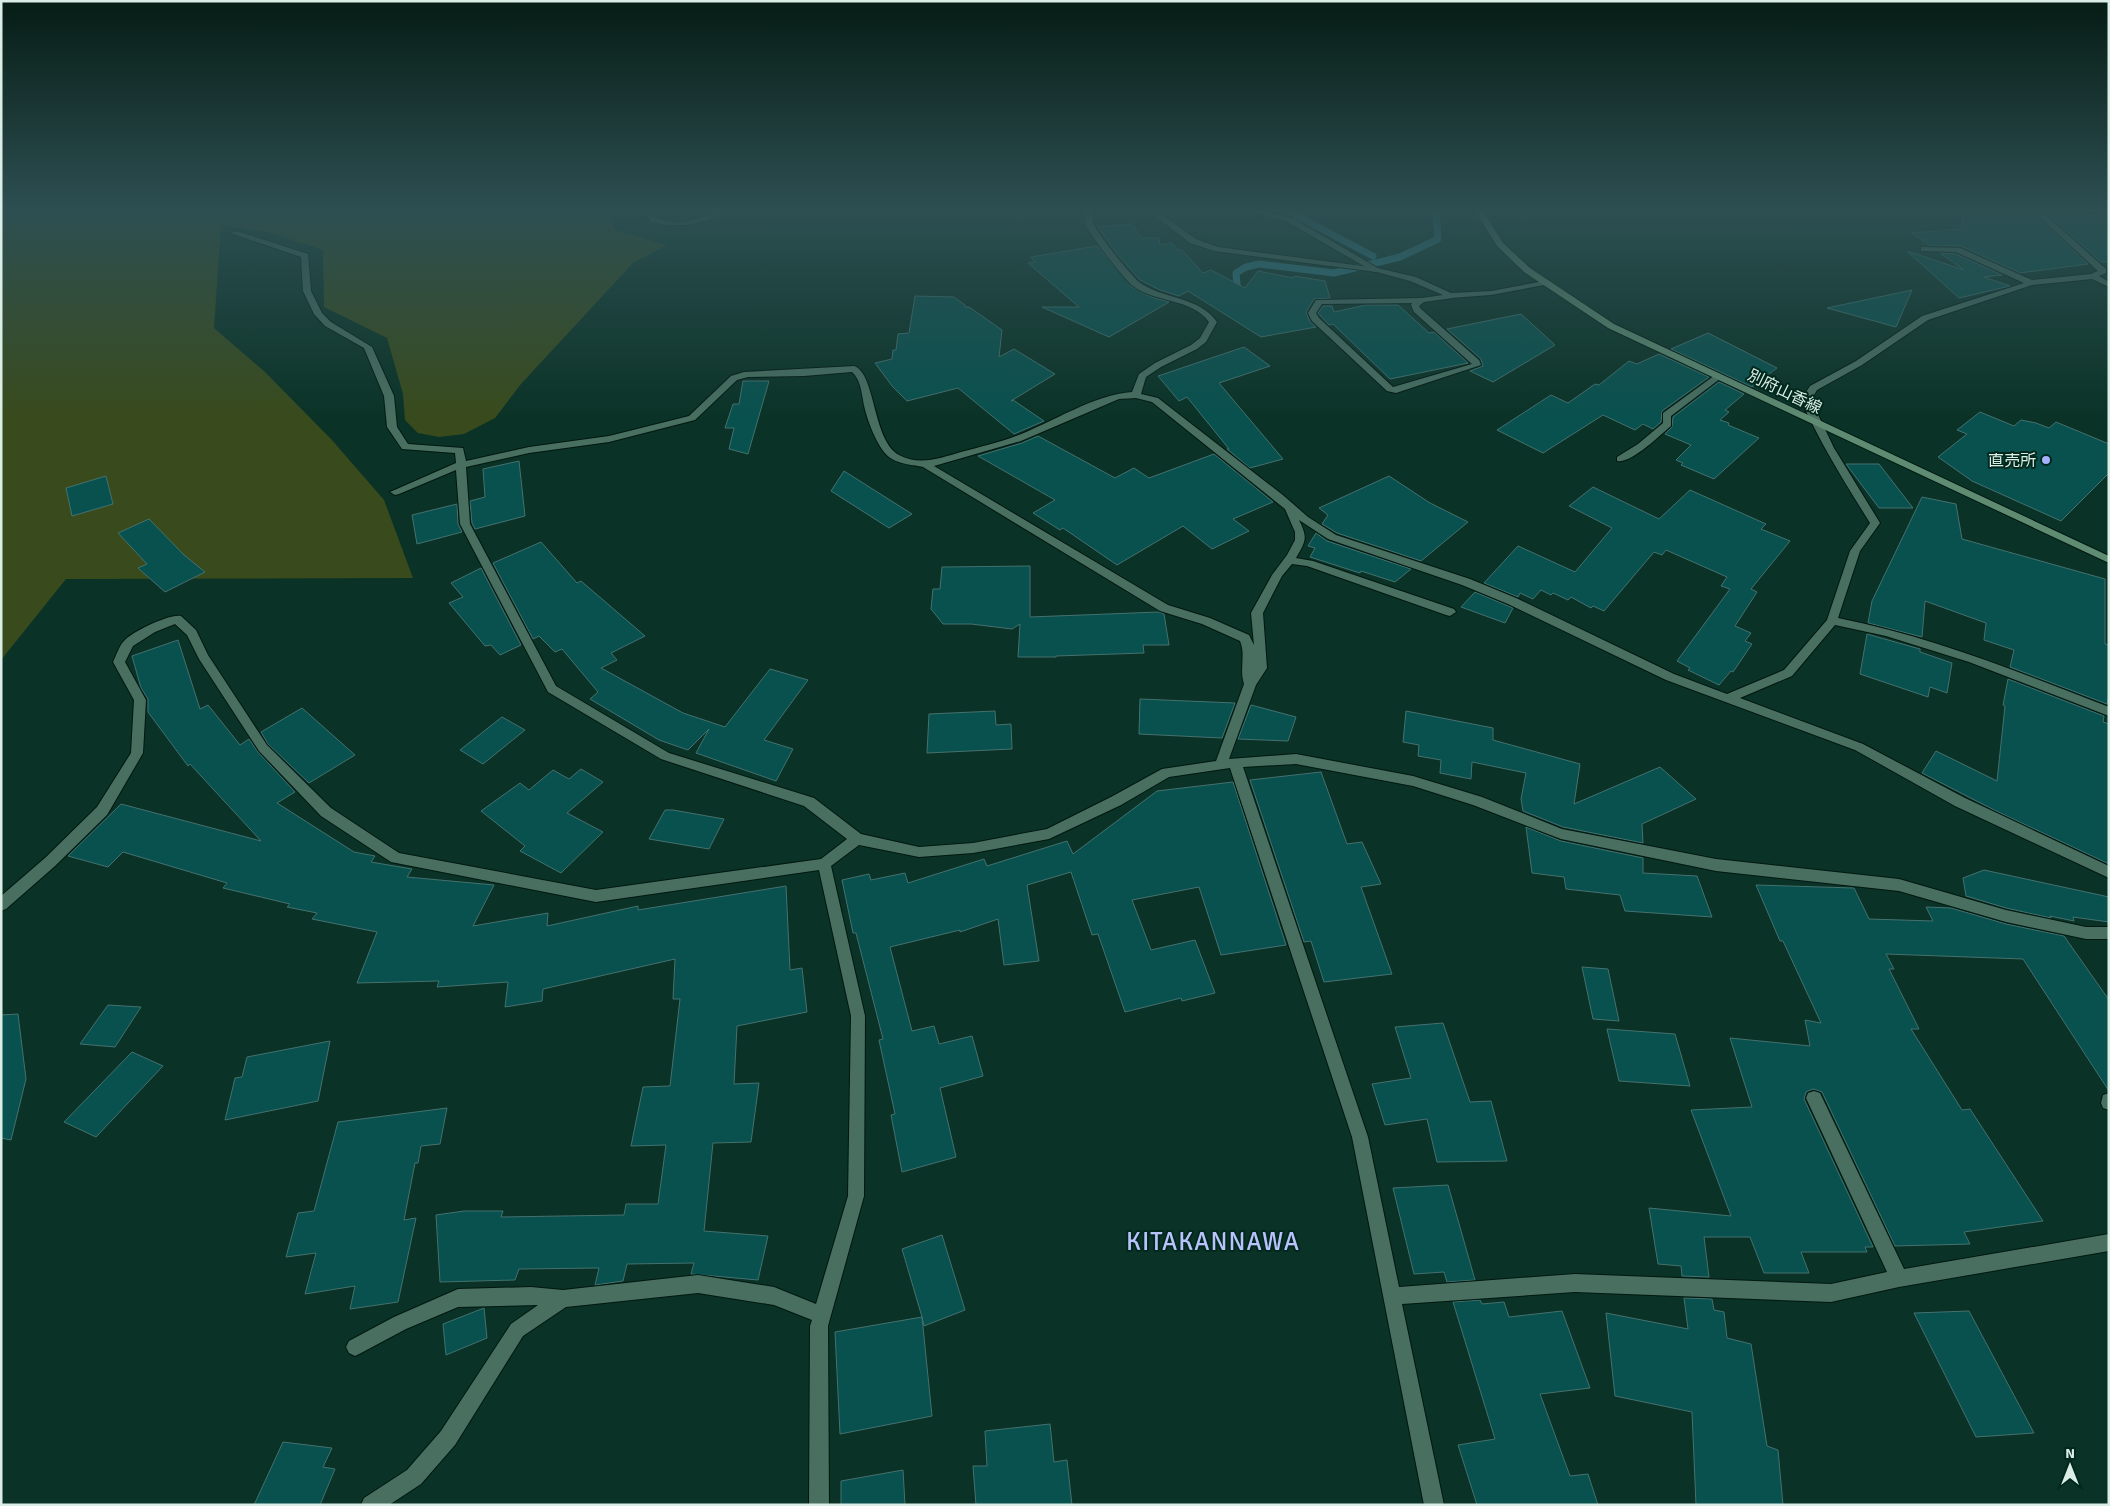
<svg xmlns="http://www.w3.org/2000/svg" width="2110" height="1506" font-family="Signika,'Noto Sans JP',sans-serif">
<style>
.green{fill:#394b1c}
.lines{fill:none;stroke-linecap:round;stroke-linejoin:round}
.stream{stroke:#2e8291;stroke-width:7}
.building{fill:#08514e;stroke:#45716f}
.minor-casing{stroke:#001810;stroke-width:2}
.tertiary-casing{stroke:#001810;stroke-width:2}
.secondary-casing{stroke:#001810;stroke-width:2}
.minor{fill:#496f61;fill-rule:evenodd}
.tertiary{fill:#496f61;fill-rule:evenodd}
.secondary{fill:#5f8b72;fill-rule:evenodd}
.poi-dot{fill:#a4b2fc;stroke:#00281c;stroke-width:2}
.labels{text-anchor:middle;stroke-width:4;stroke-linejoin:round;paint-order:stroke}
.far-street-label{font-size:16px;fill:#daeee6;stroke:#00281c}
.far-poi-label{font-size:16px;fill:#daeee6;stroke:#00281c;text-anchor:end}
.near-quarter-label{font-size:25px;letter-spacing:1px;fill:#b8c3fc;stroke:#00281c}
</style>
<rect width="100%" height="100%" fill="#0a3226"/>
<path class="green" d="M 1,209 L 603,209 L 616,230 L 667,245 L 633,263 L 521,384 L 495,418 L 464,434 L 439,437 L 418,433 L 405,420 L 403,394 L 387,338 L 324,307 L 323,250 L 268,232 L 221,225 L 214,328 L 265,372 L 331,439 L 384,500 L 413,578 L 66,579 L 1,660 Z"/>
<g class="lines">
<path class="stream" d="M 1284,209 L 1373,256
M 1238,296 L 1236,273 L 1246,267 L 1259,264 L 1334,273 L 1400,257 L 1438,239 L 1436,209"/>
</g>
<path class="building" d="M 1963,209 L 2029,209 L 2088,264 L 2020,273 L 1961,246 L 1929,245 L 1912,233 L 1962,229 Z
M 2042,209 L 2082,209 L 2087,215 L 2104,216 L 2109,219 L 2109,262 L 2101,262 Z
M 1132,224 L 1141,238 L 1159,238 L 1160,245 L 1172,243 L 1178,250 L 1181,249 L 1203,273 L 1211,270 L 1245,288 L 1258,271 L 1293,278 L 1294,276 L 1325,281 L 1330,298 L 1314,299 L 1306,312 L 1310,322 L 1316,327 L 1261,337 L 1188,291 L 1179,296 L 1160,290 L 1140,280 L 1116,253 L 1098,227 Z
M 1097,246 L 1132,287 L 1151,297 L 1169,302 L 1109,337 L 1042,307 L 1079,307 L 1028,263 L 1035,262 L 1031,257 Z
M 1907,251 L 1964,270 L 1940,253 L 1956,254 L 2002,275 L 1984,277 L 2010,286 L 1959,298 Z
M 1912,290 L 1896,327 L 1827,308 Z
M 915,296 L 954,297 L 965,305 L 965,307 L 969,307 L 1002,330 L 999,357 L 1014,349 L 1055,374 L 1011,401 L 1013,400 L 1044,421 L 1014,434 L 958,388 L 907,401 L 892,386 L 875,363 L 892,359 L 893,350 L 896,350 L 898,334 L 909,333 Z
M 1366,305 L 1398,305 L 1429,333 L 1434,332 L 1468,363 L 1390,379 L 1333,324 L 1329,325 L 1318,313 L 1323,306 L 1332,306 L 1334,312 Z
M 1521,314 L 1555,345 L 1493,382 L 1470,371 L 1483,366 L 1481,359 L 1447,329 Z
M 1708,333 L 1777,368 L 1752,387 L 1671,349 Z
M 1244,347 L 1270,366 L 1219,383 L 1283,459 L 1250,468 L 1227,449 L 1229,449 L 1187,397 L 1179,401 L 1158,376 Z
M 1659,354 L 1709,377 L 1662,411 L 1661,422 L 1653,429 L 1643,424 L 1635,430 L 1603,415 L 1543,453 L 1497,430 L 1551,395 L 1568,403 L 1595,384 L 1599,385 L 1629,361 L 1637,364 Z
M 743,381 L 769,381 L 748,454 L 729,449 L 734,428 L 725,428 L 733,404 L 739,404 Z
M 1719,382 L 1744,394 L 1725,410 L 1729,412 L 1720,420 L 1729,423 L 1728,425 L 1759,438 L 1714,479 L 1681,465 L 1683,463 L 1676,460 L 1691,445 L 1665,434 L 1672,427 L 1673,417 Z
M 1980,412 L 2014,426 L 2021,420 L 2036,423 L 2049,428 L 2056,422 L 2109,444 L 2109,473 L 2061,521 L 1972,481 L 1938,457 L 1967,434 L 1957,430 Z
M 1038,436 L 1115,478 L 1134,468 L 1149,478 L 1214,454 L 1273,502 L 1233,519 L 1249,531 L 1212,549 L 1183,526 L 1117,565 L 1063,528 L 1060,530 L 1033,513 L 1055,500 L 978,456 L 1022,443 Z
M 519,461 L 525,516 L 475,529 L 472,523 L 470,501 L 485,497 L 483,469 Z
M 1846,464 L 1879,464 L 1913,508 L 1879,508 Z
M 844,471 L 912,514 L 889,528 L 831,491 Z
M 106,476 L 113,504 L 72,516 L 66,488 Z
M 1389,476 L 1430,503 L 1468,522 L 1421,561 L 1337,533 L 1322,524 L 1328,515 L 1319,508 Z
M 1593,487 L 1659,519 L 1690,490 L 1766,524 L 1761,529 L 1790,541 L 1751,589 L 1757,592 L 1735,626 L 1751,633 L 1745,641 L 1752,644 L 1733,672 L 1731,671 L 1719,685 L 1688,670 L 1690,668 L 1677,661 L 1730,589 L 1721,586 L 1727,577 L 1666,550 L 1662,555 L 1654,552 L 1604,611 L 1593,606 L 1591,608 L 1571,597 L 1568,600 L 1553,593 L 1551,595 L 1541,590 L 1533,599 L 1520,593 L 1518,597 L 1484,583 L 1518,546 L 1575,572 L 1612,528 L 1569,506 Z
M 1922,497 L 1956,504 L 1962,539 L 2105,579 L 2105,644 L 2109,645 L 2109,694 L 2107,704 L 2010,667 L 2014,650 L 1984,640 L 1986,623 L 1925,601 L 1922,637 L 1868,623 L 1872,601 Z
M 457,504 L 458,524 L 462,532 L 417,544 L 412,515 Z
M 149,519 L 184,555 L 205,572 L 165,592 L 138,568 L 147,564 L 118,533 Z
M 1316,533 L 1327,541 L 1411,569 L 1395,582 L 1361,571 L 1360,573 L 1310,557 L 1315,548 L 1308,546 Z
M 541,542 L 577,583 L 581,581 L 645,636 L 611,653 L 617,660 L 601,668 L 683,713 L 725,727 L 770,669 L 808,680 L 764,740 L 793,749 L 776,781 L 696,753 L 709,729 L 688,750 L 659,740 L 590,699 L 598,692 L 562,649 L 555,652 L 539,636 L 533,639 L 493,563 Z
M 1030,566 L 1030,617 L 1159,612 L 1164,614 L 1169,645 L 1143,645 L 1144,653 L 1056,656 L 1056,657 L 1018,657 L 1020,624 L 1012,629 L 971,624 L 943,624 L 931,609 L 933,589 L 940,589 L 942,567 Z
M 481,568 L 521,645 L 500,655 L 491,645 L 485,646 L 449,603 L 463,597 L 451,583 Z
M 1475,592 L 1513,608 L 1505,623 L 1461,607 Z
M 1867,634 L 1920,649 L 1920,652 L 1952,663 L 1947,693 L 1930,687 L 1928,697 L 1860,674 Z
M 178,640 L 200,709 L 208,705 L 240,745 L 249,739 L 258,752 L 295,792 L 277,803 L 354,852 L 375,856 L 371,862 L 412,869 L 407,877 L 494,885 L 473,926 L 548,913 L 547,926 L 638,906 L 638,910 L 786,886 L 790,970 L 802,968 L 807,1012 L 737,1026 L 734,1084 L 759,1083 L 751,1142 L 713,1143 L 704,1231 L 768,1236 L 758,1280 L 691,1274 L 694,1263 L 627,1264 L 623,1281 L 595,1285 L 599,1268 L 519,1269 L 515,1280 L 440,1282 L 436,1215 L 464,1211 L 503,1211 L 501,1217 L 624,1215 L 626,1204 L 658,1204 L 666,1145 L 631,1146 L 643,1087 L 670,1086 L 680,999 L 673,999 L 675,959 L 543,989 L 542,1001 L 505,1007 L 508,982 L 437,987 L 439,981 L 357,983 L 377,932 L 312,919 L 317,913 L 287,907 L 290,904 L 223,888 L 227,883 L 123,852 L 108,867 L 68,856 L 121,804 L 261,841 L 190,764 L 188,766 L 148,712 L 148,699 L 141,688 L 132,656 Z
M 2008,679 L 2104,716 L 2103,722 L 2109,724 L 2109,864 L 1994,810 L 1922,773 L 1936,751 L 1997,781 L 2005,706 L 2003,705 Z
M 1140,699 L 1235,703 L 1222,738 L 1139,734 Z
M 1251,705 L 1296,717 L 1288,741 L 1238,739 Z
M 302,708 L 355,755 L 309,783 L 268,744 L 261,732 Z
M 995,711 L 996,725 L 1011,724 L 1012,749 L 927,753 L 929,714 Z
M 1406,711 L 1493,728 L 1493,740 L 1580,764 L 1574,804 L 1660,767 L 1696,799 L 1642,824 L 1643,843 L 1563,827 L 1523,811 L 1521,799 L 1526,773 L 1472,762 L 1471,779 L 1440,773 L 1441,760 L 1418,756 L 1419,745 L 1403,742 Z
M 502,717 L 525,730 L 483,764 L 460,750 Z
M 581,769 L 603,782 L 567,813 L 603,832 L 561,873 L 520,851 L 525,846 L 481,811 L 520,783 L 529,790 L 553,770 L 569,779 Z
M 1321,772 L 1347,844 L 1362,842 L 1381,884 L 1361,887 L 1392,974 L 1324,982 L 1311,941 L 1304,942 L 1250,780 Z
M 1233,782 L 1286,945 L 1221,955 L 1199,887 L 1132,900 L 1151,950 L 1195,940 L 1215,993 L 1182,1001 L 1181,998 L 1125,1012 L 1098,934 L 1092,935 L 1071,872 L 1027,885 L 1039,961 L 1004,965 L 998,919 L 960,932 L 960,930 L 890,947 L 912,1031 L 934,1026 L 939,1044 L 972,1036 L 983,1076 L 940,1088 L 956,1157 L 902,1172 L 891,1115 L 895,1114 L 879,1040 L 883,1039 L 856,933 L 853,933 L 842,880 L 869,874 L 871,880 L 905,873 L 908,883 L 984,859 L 987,866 L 1067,841 L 1073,854 L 1157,791 Z
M 665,810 L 673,810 L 724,819 L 709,849 L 649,839 Z
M 1526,827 L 1561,841 L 1643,858 L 1643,873 L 1697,876 L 1712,917 L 1625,911 L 1620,895 L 1566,889 L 1564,877 L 1532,873 Z
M 1984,870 L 2109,897 L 2109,922 L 2073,917 L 2074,921 L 2050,916 L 2051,918 L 2006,908 L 1966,896 L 1963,878 Z
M 1756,885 L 1854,888 L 1869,919 L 1933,921 L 1926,907 L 1951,908 L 2006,924 L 2064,936 L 2109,1000 L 2109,1091 L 2023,959 L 1886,954 L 1894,969 L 1889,969 L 1919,1029 L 1911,1029 L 1962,1110 L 1970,1109 L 2043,1221 L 1964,1232 L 1970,1244 L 1895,1246 L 1822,1092 L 1813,1089 L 1806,1092 L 1804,1099 L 1873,1247 L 1865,1247 L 1867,1252 L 1801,1252 L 1809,1273 L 1764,1273 L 1750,1237 L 1704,1237 L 1709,1277 L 1682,1276 L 1681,1266 L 1658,1264 L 1649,1208 L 1731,1216 L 1691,1110 L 1752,1107 L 1730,1038 L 1810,1046 L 1805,1020 L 1821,1023 L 1783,941 L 1780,941 Z
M 1582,967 L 1608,969 L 1619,1021 L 1593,1019 Z
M 108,1005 L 141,1007 L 115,1047 L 80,1044 Z
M 18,1014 L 26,1079 L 11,1140 L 1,1138 L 1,1015 Z
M 1443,1023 L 1470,1102 L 1491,1101 L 1507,1161 L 1437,1162 L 1427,1119 L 1385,1125 L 1372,1084 L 1411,1078 L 1395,1027 Z
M 1607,1029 L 1675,1034 L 1690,1086 L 1619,1081 Z
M 330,1041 L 318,1101 L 225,1120 L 235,1078 L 242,1077 L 247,1057 Z
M 132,1052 L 163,1066 L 96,1137 L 64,1122 Z
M 447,1108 L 440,1144 L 421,1146 L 418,1163 L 415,1163 L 404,1220 L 416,1218 L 398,1302 L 350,1309 L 355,1286 L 305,1294 L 316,1253 L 286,1257 L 298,1213 L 314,1211 L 338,1122 Z
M 1448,1185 L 1475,1280 L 1447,1282 L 1444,1272 L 1414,1274 L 1393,1188 Z
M 942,1235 L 965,1310 L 924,1326 L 922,1317 L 932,1416 L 840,1434 L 835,1332 L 922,1317 L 902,1249 Z
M 1684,1298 L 1712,1299 L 1714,1310 L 1724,1312 L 1727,1338 L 1751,1344 L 1767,1446 L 1778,1450 L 1783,1505 L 1696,1505 L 1692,1412 L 1615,1396 L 1606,1313 L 1688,1329 Z
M 1480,1300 L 1482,1304 L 1504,1302 L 1509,1317 L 1562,1311 L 1590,1388 L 1540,1394 L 1570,1476 L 1588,1474 L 1598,1505 L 1477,1505 L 1458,1445 L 1495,1439 L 1453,1302 Z
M 484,1308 L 487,1338 L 446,1355 L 443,1324 Z
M 1969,1311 L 2034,1433 L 1976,1437 L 1914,1313 Z
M 1050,1424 L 1054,1462 L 1067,1460 L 1072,1505 L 976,1505 L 973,1466 L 987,1466 L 985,1431 Z
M 283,1442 L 332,1448 L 323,1467 L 335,1469 L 320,1505 L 254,1505 Z
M 903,1470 L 905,1505 L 841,1505 L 841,1481 Z"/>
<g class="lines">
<defs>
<path id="minor" d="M 1083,209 L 1091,209 C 1092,214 1092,220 1094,225 C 1098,234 1131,276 1139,282 C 1164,300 1199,296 1217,322 L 1206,342 L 1197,349 L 1161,367 L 1146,377 L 1141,394 L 1158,398 L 1284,496 L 1308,517 L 1336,535 L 1470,579 L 1516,598 L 1674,674 L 1727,694 L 1784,670 L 1827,620 L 1850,551 L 1870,523 C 1845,483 1820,443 1801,400 L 1810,386 L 1856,361 L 1922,316 L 2024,283 L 1956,252 L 1924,251 L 1921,251 L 1921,247 L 1960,248 L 2032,280 L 2091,274 L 2098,271 L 2031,209 L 2039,209 L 2106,269 L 2106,273 L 2099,276 L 2109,282 L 2109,287 L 2092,279 L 2032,285 L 1928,320 L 1862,365 L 1817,390 L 1811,400 L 1834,448 L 1880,523 L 1860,551 L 1838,618 C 1933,637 2019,672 2109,707 L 2109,716 L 1969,662 L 1886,636 L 1835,625 L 1792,676 L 1740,698 L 1863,744 L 1965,798 L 2109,866 L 2109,878 L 1955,806 L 1855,750 L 1666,680 L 1508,604 L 1462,585 L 1328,539 L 1299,520 C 1308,538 1306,541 1296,558 L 1313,561 L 1454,609 L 1456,612 L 1450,616 L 1446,615 L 1307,566 L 1292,564 L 1282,576 L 1263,613 L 1267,668 L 1256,685 L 1229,759 L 1296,754 L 1413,776 L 1482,797 L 1562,829 L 1716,859 L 1899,879 L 2006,910 L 2086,927 L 2109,927 L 2109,939 L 2086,939 L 2006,922 L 1899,891 L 1716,871 L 1561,839 L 1473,805 L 1413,786 L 1296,764 L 1243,767 L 1368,1137 L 1399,1287 L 1575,1274 L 1831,1284 L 1887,1272 L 1806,1098 L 1808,1093 L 1814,1091 L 1820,1093 L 1904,1269 L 2109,1234 L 2109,1251 L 1899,1287 L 1831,1302 L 1575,1292 L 1402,1304 L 1444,1505 L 1424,1505 L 1352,1137 L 1230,768 L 1169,777 L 1121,805 L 1049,839 L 973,853 L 919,857 L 859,845 L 831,866 L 865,1016 L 864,1196 L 828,1326 L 829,1505 L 809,1505 L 810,1326 L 812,1320 L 774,1305 L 698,1293 L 566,1307 L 523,1336 L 455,1445 L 421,1484 L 389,1505 L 361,1505 L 364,1498 L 407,1470 L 441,1431 L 511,1324 L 538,1305 L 458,1307 L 406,1329 L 361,1353 L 355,1356 L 349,1353 L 346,1347 L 349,1341 L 394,1317 L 458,1289 L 531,1287 L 563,1290 L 698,1275 L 774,1287 L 816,1304 L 848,1196 L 851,1016 L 819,870 L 596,902 L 391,862 L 321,816 L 259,751 L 199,659 L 187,635 L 175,624 L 155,632 L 133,646 L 125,662 L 146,700 L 143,753 L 107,815 L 55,866 L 6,909 L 1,911 L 1,896 L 45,858 L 97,807 L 131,753 L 134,700 L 113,662 C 116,656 119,646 124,641 C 131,632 171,613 181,616 L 196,630 L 208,655 L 267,745 L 331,808 L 399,853 L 596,890 L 821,859 L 847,839 L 804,806 L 661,759 L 548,692 L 460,524 L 456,470 L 399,494 L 395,495 L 390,492 L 456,463 L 455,453 L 402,449 L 387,427 L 384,396 L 364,348 L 325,326 L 314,314 L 303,291 L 301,257 L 230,233 L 237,231 L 308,254 L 311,291 L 322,313 L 331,322 L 372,347 L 394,396 L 397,427 L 408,444 L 463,448 L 466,461 L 529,447 L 609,436 L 689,416 L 731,376 L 744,372 L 854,366 C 876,373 872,440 899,455 C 919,466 941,458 961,452 C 979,447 998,443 1016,436 C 1051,423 1095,394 1132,392 L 1139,374 L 1155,363 L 1191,345 L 1200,338 L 1209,322 C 1192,298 1155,303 1133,286 C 1124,279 1090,235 1086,225 C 1084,220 1084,214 1083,209 ZM 852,372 C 860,379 861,390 863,400 C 865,415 878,452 892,459 C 900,464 913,465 923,467 L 1160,611 L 1202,624 L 1240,641 C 1246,655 1239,669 1244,684 L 1216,761 L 1162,769 L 1111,797 L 1047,829 L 973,843 L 919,847 L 861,834 L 814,798 L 669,753 L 556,686 L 470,524 L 466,467 L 529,453 L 609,442 L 695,420 L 737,380 L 748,377 L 804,376 ZM 1136,398 L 1152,402 L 1285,509 L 1295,532 L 1295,540 L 1287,555 L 1272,575 L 1251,613 L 1254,645 L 1249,635 L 1210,618 L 1168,605 L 934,466 L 1021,441 L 1119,399 Z
M 1236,209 L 1252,209 L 1291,217 L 1381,270 L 1374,272 L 1286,221 Z
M 2096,209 L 2105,209 L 2109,212 L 2109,217 Z
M 1450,294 L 1453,294 L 1453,298 L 1424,302 L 1419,306 L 1421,309 L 1479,360 L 1481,365 L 1396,393 L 1387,391 L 1312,321 L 1308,313 L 1316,300 L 1319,300 L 1422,298 ZM 1412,303 L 1411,305 L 1414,312 L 1472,364 L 1393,387 L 1319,318 L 1316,313 L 1322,304 Z
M 1718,373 L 1721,374 L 1721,378 L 1671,416 L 1671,426 C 1660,435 1631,464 1617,461 L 1617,457 L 1638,444 L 1663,423 L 1663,413 Z
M 2109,1093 L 2109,1110 L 2103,1108 L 2101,1103 L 2103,1095 Z"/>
<path id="tertiary" d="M 643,209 L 651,209 L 657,218 C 666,221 675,223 684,222 C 700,220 713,209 729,209 C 705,225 680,229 651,222 Z
M 1146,209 L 1154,209 L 1196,239 L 1218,247 L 1377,268 L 1416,277 L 1451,293 L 1491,291 L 1544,281 L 1548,283 L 1544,285 L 1491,295 L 1450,298 L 1410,281 L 1377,272 L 1214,251 L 1190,243 Z"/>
<path id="secondary" d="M 1474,209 L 1482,209 L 1503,243 L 1530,268 L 1614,324 L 2109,556 L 2109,563 L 1608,328 L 1524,272 L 1497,246 Z"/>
</defs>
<use href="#minor" class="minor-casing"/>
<use href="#tertiary" class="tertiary-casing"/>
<use href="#secondary" class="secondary-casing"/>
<use href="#minor" class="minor"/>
<use href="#tertiary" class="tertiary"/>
<use href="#secondary" class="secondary"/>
</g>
<linearGradient id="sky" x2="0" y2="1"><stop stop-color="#061c15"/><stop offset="0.5" stop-color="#2d4f52"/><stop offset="1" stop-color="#2d4f52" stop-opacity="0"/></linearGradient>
<rect width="2110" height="420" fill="url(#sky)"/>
<circle class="poi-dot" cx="2046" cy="460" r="5"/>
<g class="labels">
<g class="far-street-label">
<text transform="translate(1785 391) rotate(26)" y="6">別府山香線</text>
</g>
<g class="far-poi-label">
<text x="2036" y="466">直売所</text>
</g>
<g class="near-quarter-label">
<text x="1213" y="1250">KITAKANNAWA</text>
</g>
</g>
<rect width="2110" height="1506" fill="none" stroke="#daeee6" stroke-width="5"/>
<g transform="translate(2070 1466)" stroke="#00281c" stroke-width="4" paint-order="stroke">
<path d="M0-4L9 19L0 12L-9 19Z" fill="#daeee6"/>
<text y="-8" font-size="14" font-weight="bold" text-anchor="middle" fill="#daeee6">N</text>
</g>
</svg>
